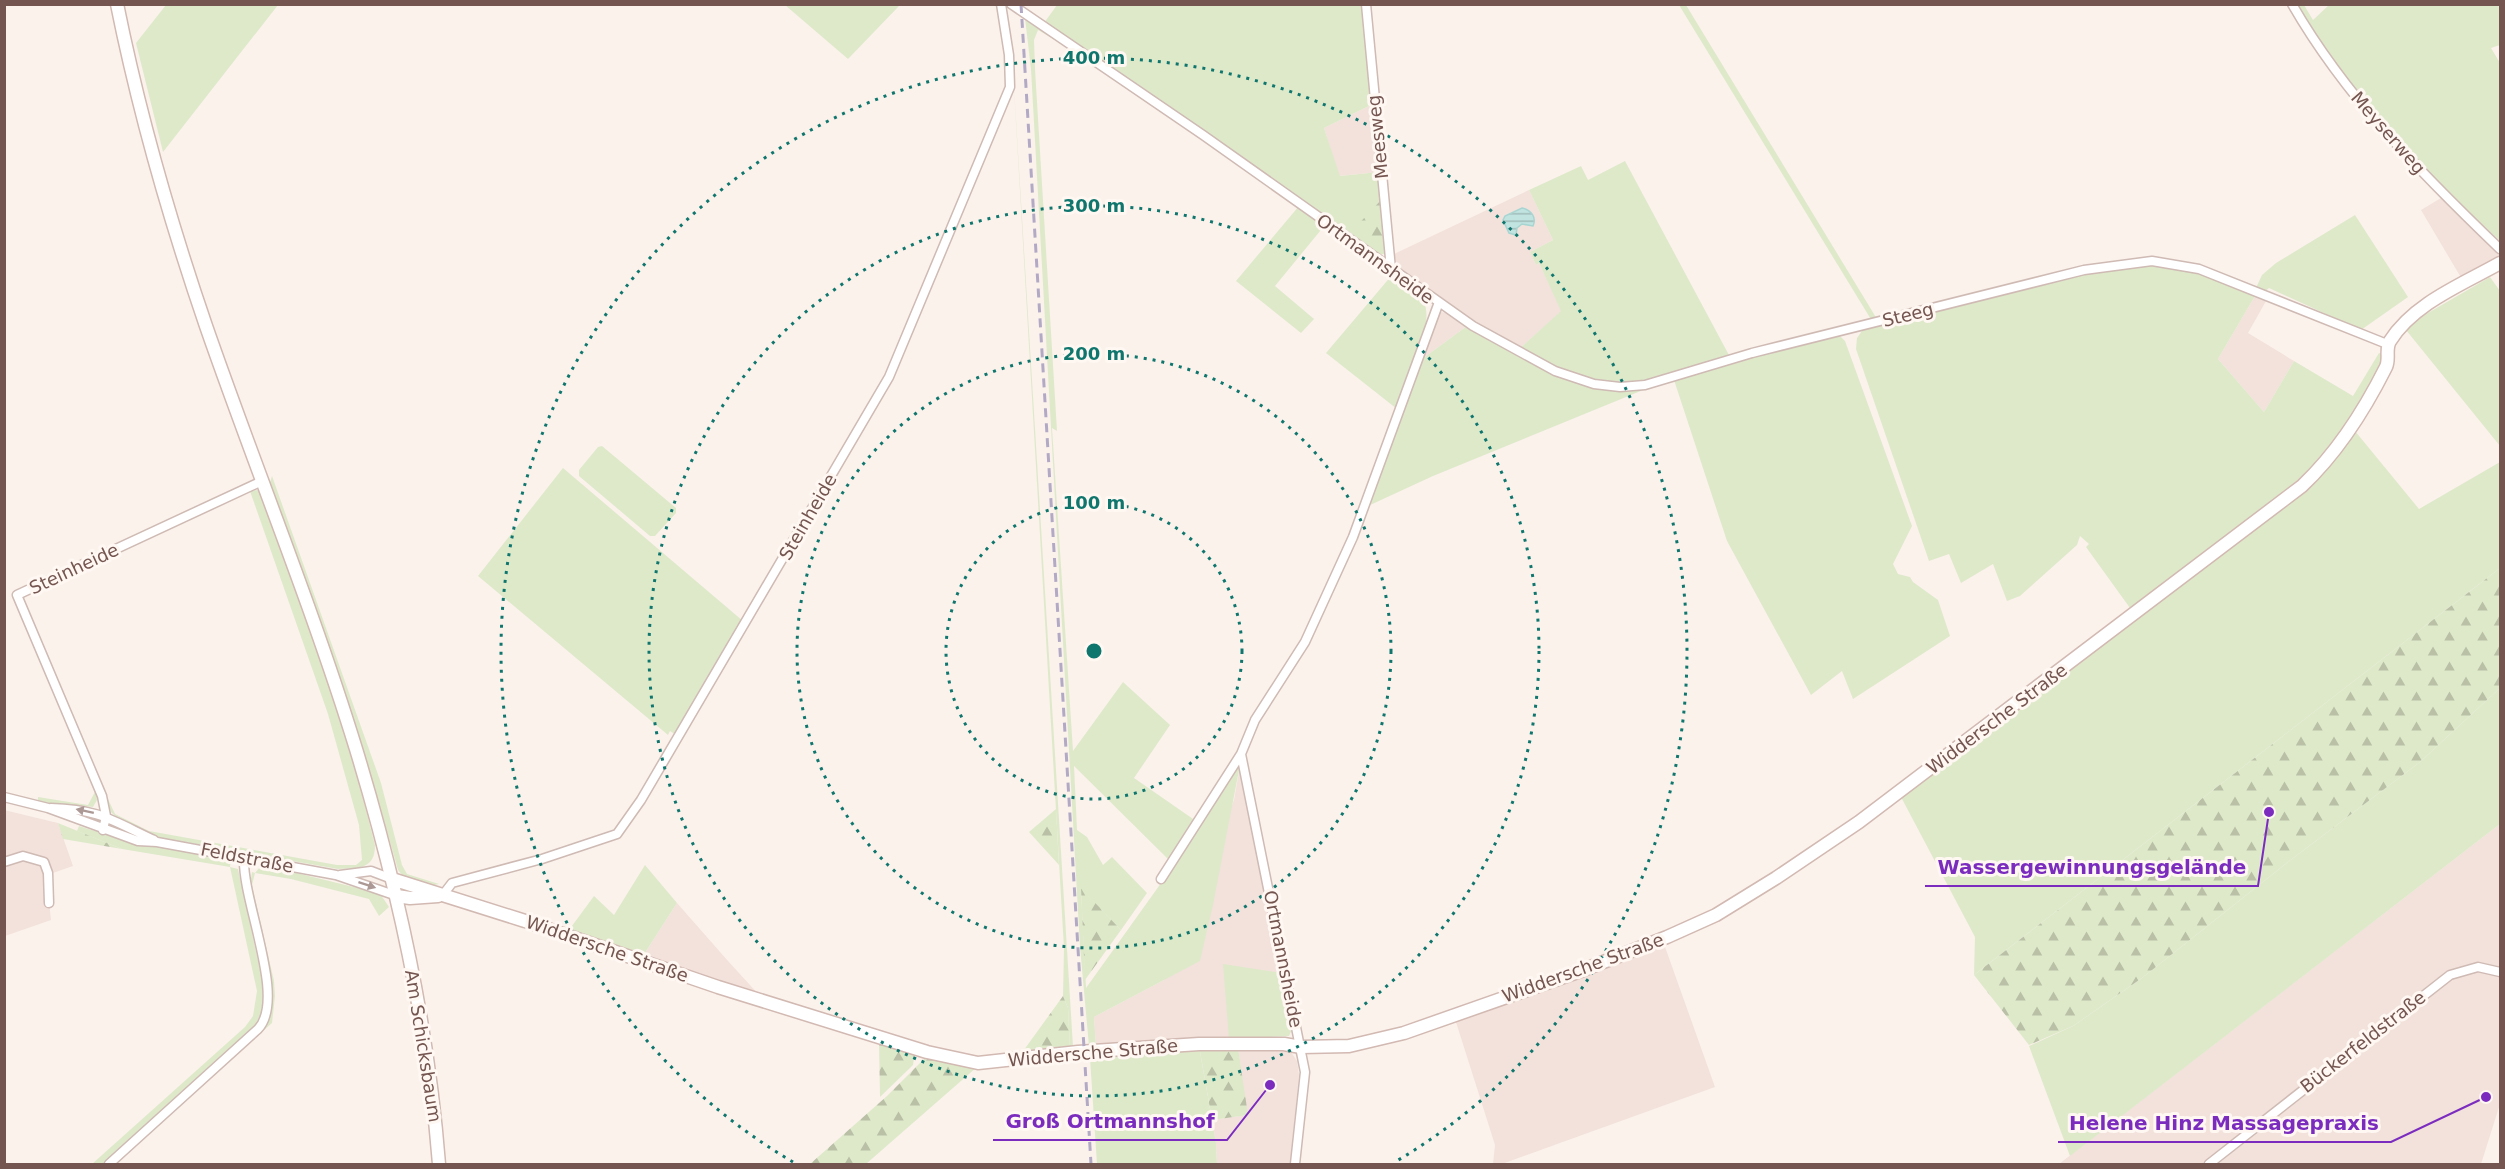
<svg xmlns="http://www.w3.org/2000/svg" width="2505" height="1169" font-family="'DejaVu Sans',sans-serif">
<style>
.residential{fill:#f2e2db}
.green{fill:#dee9ca}
.forest{fill:url(#forest-firs)}
.water{fill:url(#water-rules);stroke:#a8d5d2;stroke-width:1.5}
.lines{fill:none;stroke-linecap:round;stroke-linejoin:round}
.street-casing{stroke:#cfbab4;stroke-width:11}
.secondary-casing{stroke:#d2b9b2;stroke-width:15}
.street{stroke:#fff;stroke-width:8}
.secondary{stroke:#fff;stroke-width:12}
.rail{stroke:#b2aac5;stroke-width:3;stroke-dasharray:9 6;stroke-linecap:butt}
.oneway{fill:#ac9996}
.ring{fill:none;stroke:#0f766e;stroke-width:3;stroke-dasharray:3 6}
.labels{text-anchor:middle;stroke-width:6;stroke-linejoin:round;paint-order:stroke}
.street-label{font-size:18px;fill:#755550;stroke:#fef7f2}
.centre{fill:#0f766e;stroke:#fef7f2;stroke-width:3}
.ring-label{font-size:18px;text-anchor:middle;font-weight:bold;fill:#0f766e;stroke:#fef7f2;stroke-width:6;stroke-linejoin:round;paint-order:stroke}
.leader{fill:none;stroke:#7b2cbf;stroke-width:2}
.callout-dot{fill:#7b2cbf;stroke:#fef7f2;stroke-width:2}
.callout-label{font-size:20px;text-anchor:middle;font-weight:bold;fill:#7b2cbf;stroke:#fef7f2;stroke-width:6;stroke-linejoin:round;paint-order:stroke}
</style>
<defs>
<pattern id="forest-firs" width="22" height="20" patternUnits="userSpaceOnUse" patternTransform="scale(1.5)"><rect width="22" height="20" fill="#dee9ca"/><path d="M5 1l3.5 6h-7zM16 11l3.5 6h-7z" fill="#b9c0a6"/></pattern>
<pattern id="water-rules" width="6" height="5" patternUnits="userSpaceOnUse" patternTransform="scale(1.5)"><rect width="6" height="5" fill="#c1e4e1"/><path d="M0 2.5h6" fill="none" stroke="#a1bcb9"/></pattern>
</defs>
<rect width="100%" height="100%" fill="#fbf2ec"/>
<path class="residential" d="M 1371,105 L 1379,172 L 1339,176 L 1324,128 Z
M 1529,190 L 1553,240 L 1530,252 L 1536,265 L 1539,263 L 1562,311 L 1519,349 L 1495,336 L 1398,268 L 1394,254 Z
M 2441,198 L 2500,256 L 2500,259 L 2463,281 L 2421,210 Z
M 2255,296 L 2266,301 L 2248,333 L 2294,361 L 2264,412 L 2218,359 Z
M 1440,312 L 1449,313 L 1467,326 L 1422,359 L 1435,319 Z
M 1241,760 L 1282,973 L 1229,1039 L 1171,1039 L 1096,1046 L 1094,1017 L 1164,980 L 1234,800 Z
M 4,810 L 58,823 L 73,866 L 50,874 L 45,860 L 23,855 L 5,861 Z
M 2500,824 L 2500,1104 L 2481,1164 L 2059,1164 Z
M 23,858 L 40,862 L 47,883 L 51,920 L 5,936 L 4,864 Z
M 677,903 L 728,961 L 760,996 L 643,956 Z
M 1664,944 L 1715,1087 L 1502,1164 L 1493,1164 L 1495,1145 L 1455,1019 Z
M 1238,1047 L 1289,1049 L 1297,1061 L 1299,1075 L 1290,1164 L 1217,1164 L 1216,1143 L 1212,1120 L 1247,1115 Z"/>
<path class="green" d="M 166,5 L 278,5 L 163,152 L 136,43 Z
M 785,5 L 900,5 L 848,59 Z
M 1057,5 L 1363,5 L 1371,105 L 1324,128 L 1340,176 L 1379,172 L 1382,199 L 1379,255 L 1044,23 Z
M 1679,5 L 1686,5 L 1877,319 L 1872,321 Z
M 2295,5 L 2304,5 L 2313,20 L 2329,5 L 2500,5 L 2500,45 L 2491,48 L 2500,63 L 2500,241 L 2421,168 L 2352,87 Z
M 1025,18 L 1077,53 L 1038,30 L 1034,40 L 1035,69 L 1057,431 L 1052,428 L 1073,751 L 1123,682 L 1170,725 L 1134,778 L 1196,821 L 1170,861 L 1074,766 L 1077,830 L 1087,837 L 1103,865 L 1112,857 L 1147,893 L 1121,930 L 1081,889 L 1086,988 L 1174,865 L 1241,760 L 1213,905 L 1200,961 L 1094,1017 L 1096,1046 L 1089,1046 L 1080,947 L 1031,69 Z
M 1013,71 L 1073,1047 L 1070,1048 L 1068,1008 L 1063,996 L 1064,948 Z
M 1625,161 L 1730,357 C 1695,367 1656,385 1618,384 C 1584,384 1549,365 1519,349 L 1561,311 L 1539,263 L 1536,265 L 1530,252 L 1553,240 L 1529,190 L 1581,166 L 1588,180 Z
M 1299,206 L 1325,225 L 1275,286 L 1314,319 L 1301,333 L 1236,281 Z
M 2355,215 L 2408,297 L 2361,330 L 2269,288 L 2262,294 L 2255,290 L 2262,275 L 2276,263 Z
M 2152,265 L 2195,271 L 2255,296 L 2218,359 L 2264,412 L 2294,361 L 2353,396 L 2379,353 L 2386,356 L 2343,433 L 2312,468 L 2269,504 L 2130,608 L 2086,547 L 2089,544 L 2080,536 L 2077,545 L 2020,596 L 2007,601 L 1993,564 L 1961,583 L 1949,554 L 1929,561 L 1856,349 L 1857,338 L 1864,328 L 2083,274 Z
M 1392,275 C 1401,281 1416,288 1422,298 C 1438,321 1407,384 1397,409 L 1326,353 Z
M 2490,277 L 2500,291 L 2500,446 L 2406,330 L 2421,317 Z
M 1467,326 L 1515,354 L 1561,377 L 1648,388 L 1433,476 L 1368,506 L 1422,359 Z
M 1839,335 L 1845,341 L 1912,526 L 1893,564 L 1898,574 L 1910,577 L 1913,582 L 1938,600 L 1950,636 L 1853,699 L 1842,671 L 1811,695 L 1727,541 L 1674,380 L 1731,363 Z
M 2355,431 L 2419,509 L 2500,462 L 2500,568 L 1974,975 L 1975,937 L 1901,797 L 2300,494 L 2339,455 Z
M 602,446 L 676,508 L 676,513 L 655,536 L 650,536 L 579,476 L 579,470 L 598,447 Z
M 563,468 L 743,621 L 676,735 L 670,731 L 668,735 L 478,576 Z
M 272,476 L 381,783 L 402,865 L 407,874 L 439,884 C 425,888 407,882 398,870 C 362,739 316,611 270,483 Z
M 259,490 L 263,495 L 341,713 L 375,845 C 375,870 358,868 338,869 L 156,837 L 119,820 L 111,812 L 99,784 L 101,784 L 115,814 L 149,831 L 337,865 L 356,865 L 362,860 L 359,825 L 328,714 L 250,491 Z
M 2500,688 L 2500,824 L 2070,1156 L 2029,1046 L 2073,1026 L 2142,978 L 2288,862 L 2420,762 Z
M 96,790 L 97,800 L 93,807 L 38,802 L 38,797 L 88,805 Z
M 79,826 L 127,841 L 231,858 L 230,867 L 238,869 L 264,988 L 261,1014 L 251,1032 L 103,1164 L 92,1164 L 245,1027 L 253,1016 L 257,991 L 230,867 L 122,849 L 77,831 Z
M 645,865 L 677,903 L 643,956 L 569,930 L 594,896 L 614,915 Z
M 268,866 L 366,890 L 381,895 L 389,907 L 379,916 L 369,899 L 291,879 L 255,873 L 252,885 L 274,981 L 275,996 L 272,1023 L 114,1164 L 261,1031 L 269,1020 L 273,989 L 250,885 L 252,872 L 255,873 L 260,867 Z
M 1223,964 L 1282,973 L 1293,1027 L 1289,1036 L 1229,1039 Z
M 1199,1046 L 1216,1143 L 1217,1164 L 1097,1164 L 1090,1058 L 1122,1052 Z"/>
<path class="forest" d="M 1382,199 L 1387,248 L 1384,254 L 1379,255 L 1350,233 Z
M 2500,568 L 2500,688 L 2420,762 L 2288,862 L 2142,978 L 2073,1026 L 2029,1045 L 1974,975 Z
M 1056,809 L 1059,865 L 1029,832 Z
M 58,823 L 122,849 L 63,839 Z
M 1081,888 L 1121,930 L 1085,980 Z
M 1063,996 L 1068,1008 L 1070,1048 L 1021,1054 Z
M 879,1042 L 915,1051 L 913,1065 L 880,1097 Z
M 1199,1046 L 1238,1047 L 1248,1115 L 1212,1120 Z
M 929,1054 L 977,1067 L 866,1164 L 810,1164 L 887,1096 Z"/>
<path class="water" d="M 1522,208 C 1531,210 1537,217 1533,226 L 1522,224 L 1517,228 L 1516,235 L 1509,233 L 1503,220 L 1505,216 Z"/>
<g class="lines">
<defs>
<path id="street" d="M 1011,4 L 1203,135 L 1473,326 L 1555,371 L 1594,384 L 1620,387 L 1645,385 L 1752,353 L 2084,270 L 2152,261 L 2199,269 L 2387,344
M 1366,4 L 1391,269
M 2292,4 C 2346,98 2423,175 2500,249
M 4,797 L 48,808 L 138,841 L 157,842 L 336,875 L 397,896
M 51,808 C 99,809 113,821 154,840
M 103,830 L 106,816 L 102,796 L 17,595 L 262,481
M 4,862 L 23,856 L 44,862 L 48,873 L 49,903
M 340,875 L 371,871 L 392,879
M 1161,879 L 1241,754
M 442,896 L 452,883 L 542,859 L 617,834 L 641,800 L 889,377 L 1010,87 L 1009,55 L 1001,4
M 109,1164 L 258,1029 C 287,999 242,901 244,858
M 1295,1164 L 1305,1072 L 1241,754 L 1255,720 L 1305,642 L 1353,537 L 1439,302
M 2209,1164 L 2450,975 L 2478,967 L 2500,972"/>
<path id="secondary" d="M 117,4 C 139,113 170,221 206,326 C 255,467 312,606 356,749 C 397,884 428,1023 439,1164
M 392,879 L 525,921 L 718,987 L 927,1052 L 978,1063 L 1078,1052 L 1199,1044 L 1284,1044 L 1301,1047 L 1349,1046 L 1404,1033 L 1578,972 L 1667,937 L 1716,915 L 1776,878 L 1859,822 L 2302,486 C 2338,452 2364,411 2386,367 C 2390,359 2385,349 2390,341 C 2414,303 2463,284 2500,263
M 397,896 L 410,898 L 438,896"/>
</defs>
<use href="#street" class="street-casing"/>
<use href="#secondary" class="secondary-casing"/>
<use href="#street" class="street"/>
<use href="#secondary" class="secondary"/>
<path class="rail" d="M 1021,4 L 1091,1164"/>
</g>
<defs><path id="oneway-solid" d="M-6-.8H1V-3.2L6.5 0L1 3.2V.8H-6Z" transform="scale(1.5)"/></defs>
<g class="oneway">
<use href="#oneway-solid" transform="translate(85 811) rotate(-168)"/>
<use href="#oneway-solid" transform="translate(367 885) rotate(18)"/>
</g>
<g class="ring">
<circle cx="1094" cy="651" r="148"/>
<circle cx="1094" cy="651" r="297"/>
<circle cx="1094" cy="651" r="445"/>
<path d="M793 1162A593 593 0 1 1 1395 1162"/>
</g>
<g class="labels">
<g class="street-label">
<text transform="translate(2388 133) rotate(49)" y="6">Meyserweg</text>
<text transform="translate(1378 137) rotate(-96)" y="6">Meesweg</text>
<text transform="translate(1375 259) rotate(36)" y="6">Ortmannsheide</text>
<text transform="translate(1908 315) rotate(-14)" y="6">Steeg</text>
<text transform="translate(808 517) rotate(-60)" y="6">Steinheide</text>
<text transform="translate(74 569) rotate(-25)" y="6">Steinheide</text>
<text transform="translate(1997 719) rotate(-37)" y="6">Widdersche Straße</text>
<text transform="translate(247 858) rotate(11)" y="6">Feldstraße</text>
<text transform="translate(607 949) rotate(19)" y="6">Widdersche Straße</text>
<text transform="translate(1283 959) rotate(79)" y="6">Ortmannsheide</text>
<text transform="translate(1583 968) rotate(-20)" y="6">Widdersche Straße</text>
<text transform="translate(2363 1042) rotate(-38)" y="6">Bückerfeldstraße</text>
<text transform="translate(423 1046) rotate(81)" y="6">Am Schicksbaum</text>
<text transform="translate(1093 1053) rotate(-5)" y="6">Widdersche Straße</text>
</g>
</g>
<circle cx="1094" cy="651" r="9" class="centre"/>
<g class="ring-label">
<text x="1094" y="64">400 m</text>
<text x="1094" y="212">300 m</text>
<text x="1094" y="360">200 m</text>
<text x="1094" y="509">100 m</text>
</g>
<path class="leader" d="M2269 812L2258 886H1925M1270 1085L1227 1140H993M2486 1097L2391 1142H2058"/>
<g class="callout-dot">
<circle cx="2269" cy="812" r="6"/>
<circle cx="1270" cy="1085" r="6"/>
<circle cx="2486" cy="1097" r="6"/>
</g>
<g class="callout-label">
<text x="2092" y="874">Wassergewinnungsgelände</text>
<text x="1110" y="1128">Groß Ortmannshof</text>
<text x="2224" y="1130">Helene Hinz Massagepraxis</text>
</g>
<rect width="2505" height="1169" fill="none" stroke="#755550" stroke-width="12"/>
</svg>
